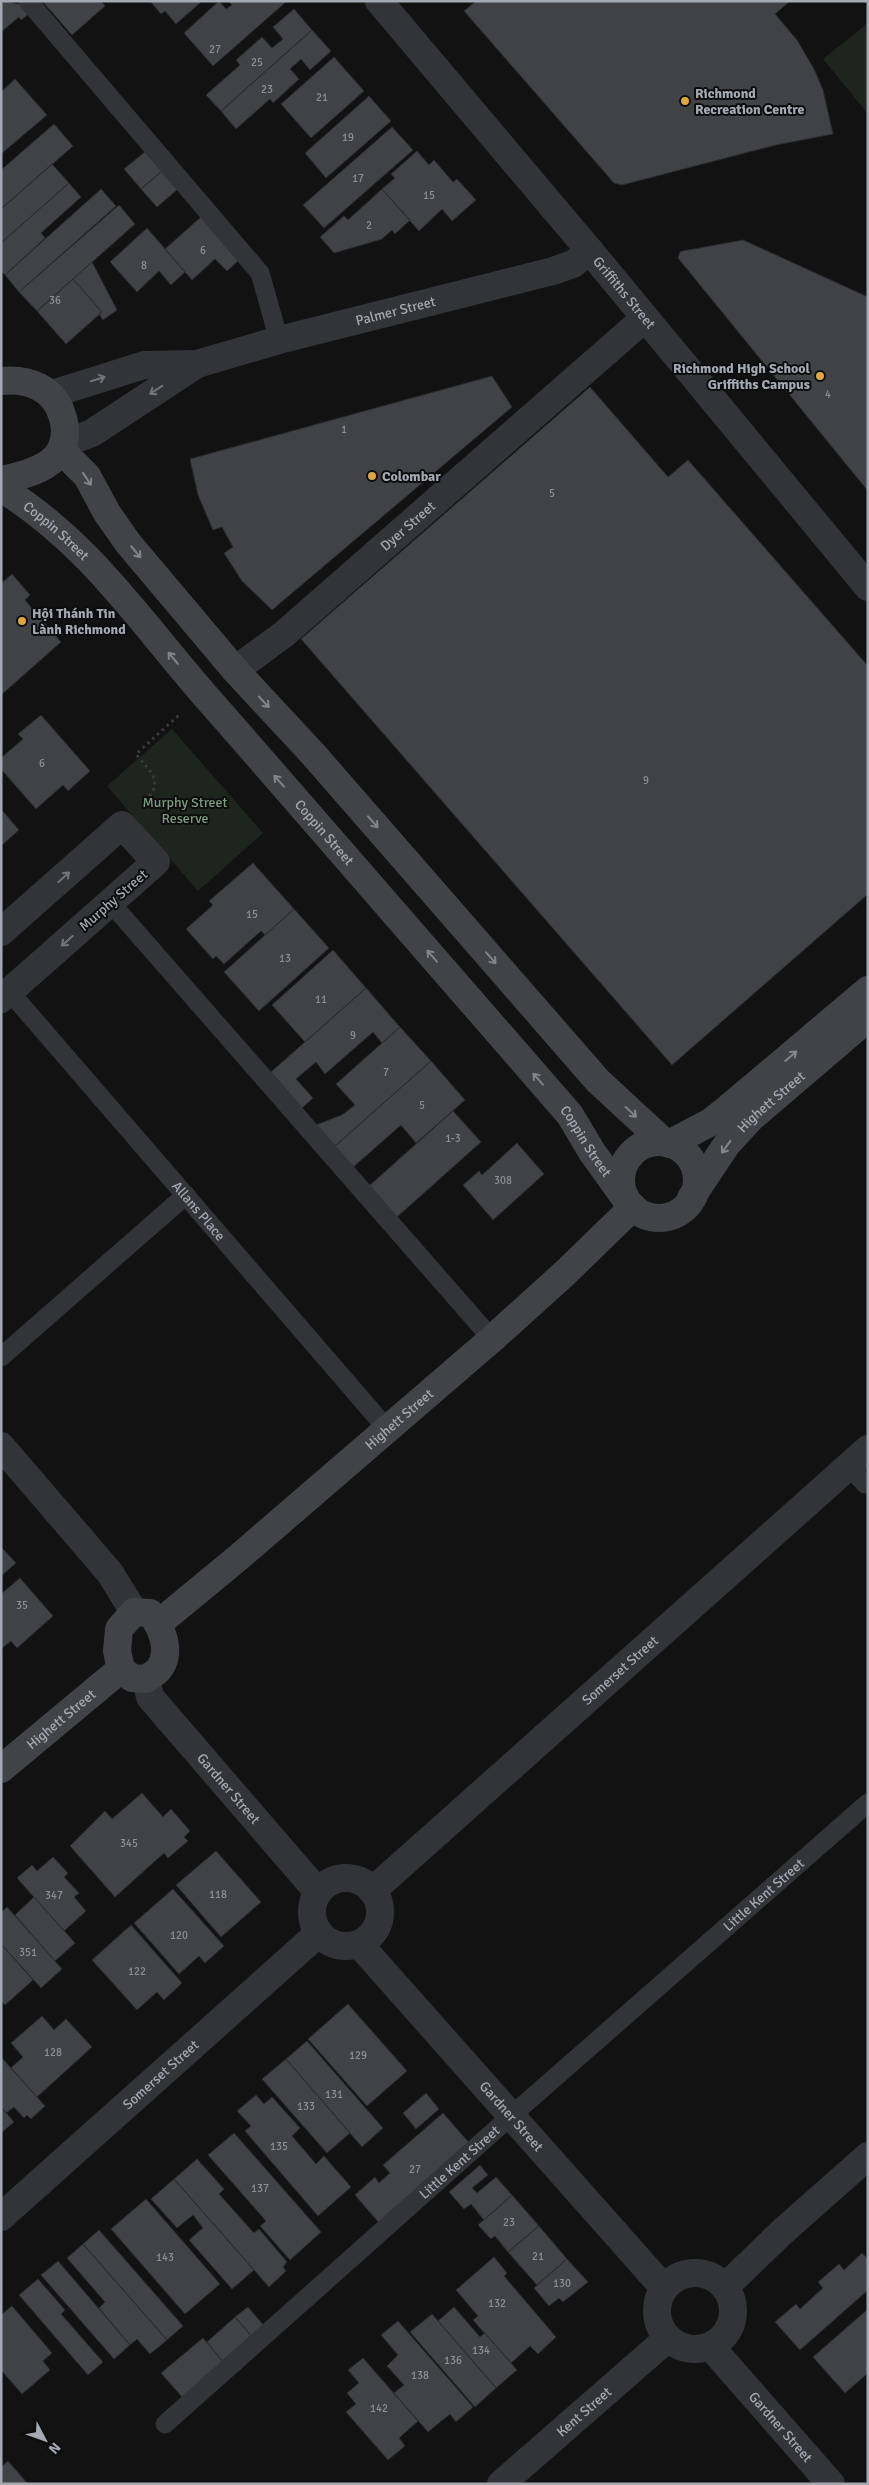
<svg xmlns="http://www.w3.org/2000/svg" width="869" height="2485" font-family="Signika,sans-serif">
<style>
.green{fill:#1e251f}
.building{fill:#414246;stroke:#2c2c2f}
.lines{fill:none;stroke-linecap:round;stroke-linejoin:round}
.path{stroke:#393b3f;stroke-width:3;stroke-dasharray:2.5 4;stroke-linecap:butt}
.lane{stroke:#333438;stroke-width:19}
.street{stroke:#333438;stroke-width:28}
.secondary{stroke:#414347;stroke-width:28}
.oneway{stroke:#72747b}
.oneway2{stroke:#82858d}
.poi-dot{fill:#dfa73e;stroke:#0d0d0e;stroke-width:2}
.labels{text-anchor:middle;stroke-width:4;stroke-linejoin:round;paint-order:stroke}
.number-label{font-size:11px;fill:#8c8f97}
.poi-label{font-size:14px;font-weight:bold;fill:#a5a9b2;stroke:#0d0d0e;text-anchor:start}
.street-label{font-size:14px;fill:#a5a9b2;stroke:#0d0d0e}
.park-label{font-size:14px;fill:#7d9c7f;stroke:#0d0d0e}
</style>
<rect width="100%" height="100%" fill="#121213"/>
<path class="green" d="M 868,23 L 868,114 L 823,59 Z
M 172,729 L 263,833 L 198,891 L 107,786 Z"/>
<path class="building" d="M 5,1 L 23,5 L 30,13 L 21,20 L 19,17 L 1,32 L 1,5 Z
M 42,1 L 101,1 L 105,6 L 72,35 Z
M 150,1 L 202,1 L 176,24 L 165,11 L 161,14 Z
M 219,1 L 226,9 L 232,5 L 228,1 L 287,1 L 213,66 L 184,33 Z
M 476,1 L 790,1 L 775,14 L 797,40 L 814,69 L 823,90 L 833,134 L 776,145 L 622,185 L 614,183 L 464,11 Z
M 294,9 L 312,30 L 221,111 L 206,95 L 240,65 L 236,60 L 262,37 L 272,48 L 283,39 L 273,27 Z
M 312,30 L 331,51 L 310,70 L 301,59 L 290,69 L 299,79 L 273,103 L 270,99 L 236,129 L 221,111 Z
M 334,57 L 364,91 L 311,138 L 281,104 Z
M 15,79 L 47,115 L 1,154 L 1,92 Z
M 369,96 L 391,121 L 326,178 L 305,153 Z
M 54,124 L 73,146 L 1,209 L 1,170 Z
M 392,127 L 413,150 L 324,228 L 303,205 Z
M 146,151 L 162,171 L 141,189 L 124,169 Z
M 417,151 L 429,165 L 434,160 L 453,182 L 457,179 L 476,200 L 452,221 L 442,209 L 419,231 L 382,189 L 395,178 L 391,174 Z
M 52,164 L 69,183 L 1,243 L 1,209 Z
M 162,171 L 178,189 L 157,207 L 141,189 Z
M 69,183 L 81,197 L 41,233 L 45,238 L 5,275 L 1,271 L 1,243 Z
M 101,189 L 116,206 L 19,292 L 5,275 Z
M 382,189 L 410,220 L 395,234 L 392,230 L 382,239 L 334,253 L 320,237 L 344,216 L 348,220 Z
M 119,205 L 135,224 L 37,311 L 19,292 Z
M 201,217 L 239,260 L 227,271 L 215,259 L 192,280 L 165,249 Z
M 147,228 L 185,272 L 171,285 L 159,271 L 137,292 L 110,262 Z
M 743,240 L 868,297 L 868,491 L 678,258 L 680,252 L 683,251 Z
M 92,262 L 117,310 L 103,320 L 99,314 L 102,312 L 73,279 Z
M 73,279 L 102,312 L 66,344 L 37,311 Z
M 492,376 L 512,407 L 272,610 L 242,581 L 224,553 L 233,547 L 222,527 L 213,530 L 198,495 L 190,459 Z
M 590,387 L 668,477 L 688,460 L 868,666 L 868,894 L 672,1065 L 301,639 Z
M 12,574 L 30,595 L 25,600 L 61,642 L 1,695 L 1,580 L 3,582 Z
M 41,715 L 90,771 L 68,791 L 63,785 L 36,809 L 1,769 L 1,758 L 23,739 L 18,734 Z
M 1,809 L 19,830 L 1,846 Z
M 253,863 L 294,909 L 265,935 L 261,931 L 224,964 L 216,956 L 213,959 L 186,929 L 213,905 L 209,901 Z
M 294,909 L 329,948 L 259,1011 L 224,972 Z
M 333,950 L 366,988 L 305,1042 L 272,1005 Z
M 366,988 L 400,1027 L 382,1043 L 373,1032 L 325,1074 L 316,1062 L 296,1079 L 313,1098 L 302,1108 L 271,1072 Z
M 400,1027 L 431,1061 L 335,1146 L 316,1125 L 342,1115 L 355,1105 L 336,1084 Z
M 431,1061 L 465,1100 L 416,1143 L 401,1125 L 351,1169 L 335,1146 Z
M 453,1111 L 481,1142 L 397,1217 L 369,1186 Z
M 517,1143 L 544,1174 L 493,1220 L 463,1185 L 479,1171 L 482,1175 Z
M 1,1547 L 16,1563 L 1,1576 Z
M 20,1578 L 53,1616 L 17,1648 L 11,1641 L 1,1649 L 1,1594 Z
M 142,1793 L 163,1817 L 171,1809 L 190,1831 L 184,1837 L 188,1841 L 168,1858 L 164,1853 L 115,1897 L 70,1846 L 105,1811 L 112,1819 Z
M 216,1851 L 261,1902 L 221,1937 L 176,1885 Z
M 53,1857 L 68,1873 L 64,1877 L 79,1893 L 74,1897 L 86,1911 L 64,1931 L 17,1878 L 32,1865 L 37,1871 Z
M 173,1889 L 224,1946 L 205,1963 L 199,1956 L 179,1974 L 134,1923 Z
M 34,1897 L 75,1943 L 55,1961 L 15,1915 Z
M 7,1907 L 62,1969 L 41,1988 L 1,1944 L 1,1913 Z
M 131,1925 L 182,1983 L 164,2000 L 157,1992 L 137,2010 L 92,1960 Z
M 1,1944 L 33,1980 L 5,2005 L 1,2001 Z
M 348,2004 L 407,2071 L 367,2106 L 308,2039 Z
M 42,2016 L 54,2030 L 66,2019 L 92,2047 L 37,2097 L 11,2068 L 23,2057 L 11,2043 Z
M 307,2041 L 383,2128 L 362,2147 L 286,2059 Z
M 1,2057 L 45,2106 L 31,2119 L 27,2115 L 24,2118 L 14,2107 L 6,2113 L 1,2107 Z
M 286,2059 L 350,2133 L 327,2153 L 262,2079 Z
M 426,2093 L 439,2109 L 416,2129 L 403,2113 Z
M 256,2095 L 264,2104 L 272,2097 L 300,2128 L 292,2136 L 316,2164 L 324,2156 L 351,2187 L 318,2216 L 245,2131 L 251,2126 L 237,2111 Z
M 1,2107 L 14,2122 L 1,2133 Z
M 443,2113 L 471,2145 L 380,2224 L 355,2195 L 375,2177 L 379,2183 L 390,2173 L 383,2165 Z
M 234,2133 L 321,2232 L 290,2260 L 260,2226 L 266,2221 L 208,2155 Z
M 197,2159 L 224,2189 L 219,2194 L 254,2233 L 259,2229 L 287,2262 L 283,2267 L 286,2271 L 269,2287 L 174,2179 Z
M 480,2165 L 488,2175 L 472,2188 L 477,2193 L 496,2177 L 512,2195 L 484,2220 L 471,2204 L 464,2209 L 449,2192 Z
M 174,2179 L 254,2270 L 232,2289 L 189,2240 L 203,2228 L 193,2215 L 177,2228 L 151,2199 Z
M 512,2195 L 539,2226 L 508,2252 L 495,2236 L 491,2239 L 478,2225 Z
M 146,2199 L 220,2284 L 185,2314 L 111,2229 Z
M 539,2226 L 567,2259 L 537,2285 L 508,2252 Z
M 99,2230 L 183,2326 L 167,2340 L 83,2244 Z
M 83,2244 L 167,2340 L 150,2354 L 137,2339 L 130,2345 L 99,2308 L 105,2302 L 67,2258 Z
M 862,2253 L 868,2259 L 868,2290 L 800,2350 L 775,2322 L 796,2304 L 800,2309 L 823,2288 L 818,2282 L 839,2264 L 844,2270 Z
M 494,2257 L 507,2273 L 504,2276 L 556,2337 L 538,2354 L 530,2346 L 511,2363 L 473,2320 L 478,2316 L 456,2290 Z
M 567,2259 L 588,2282 L 563,2302 L 559,2298 L 549,2306 L 534,2288 Z
M 58,2261 L 130,2345 L 114,2359 L 41,2275 Z
M 38,2279 L 65,2310 L 61,2314 L 103,2362 L 88,2375 L 19,2295 Z
M 12,2306 L 52,2353 L 43,2361 L 50,2370 L 22,2394 L 1,2370 L 1,2315 Z
M 248,2307 L 265,2327 L 253,2338 L 235,2317 Z
M 454,2307 L 480,2337 L 485,2333 L 517,2370 L 496,2388 L 438,2321 Z
M 868,2309 L 868,2373 L 845,2393 L 813,2357 Z
M 432,2314 L 496,2388 L 475,2407 L 410,2332 Z
M 235,2317 L 253,2338 L 224,2363 L 207,2342 Z
M 398,2321 L 473,2407 L 456,2422 L 450,2414 L 428,2432 L 394,2393 L 404,2385 L 387,2366 L 398,2355 L 381,2335 Z
M 203,2338 L 224,2363 L 183,2398 L 161,2373 Z
M 363,2358 L 418,2421 L 399,2438 L 405,2446 L 388,2460 L 346,2412 L 356,2404 L 347,2393 L 359,2383 L 348,2370 Z
M 8,2461 L 28,2484 L 1,2484 L 1,2467 Z"/>
<g class="lines">
<path class="path" d="M 145,801 C 165,781 150,772 136,754 L 179,715"/>
<g class="lane">
<path d="M 28,1 L 260,273 L 279,340"/>
<path d="M 110,902 L 492,1339"/>
<path id="s1" d="M 10,992 L 388,1430"/>
<path d="M 1,1357 L 186,1195"/>
<path d="M 849,1466 L 865,1484"/>
<path id="s2" d="M 165,2424 L 511,2116 L 868,1803"/>
</g>
<g class="street">
<path id="s3" d="M 379,1 L 590,251 L 868,587"/>
<path id="s4" d="M 52,394 L 144,365 L 197,364 L 279,340 L 553,271 L 573,264 L 590,251"/>
<path d="M 63,444 L 92,433 L 197,364"/>
<path id="s5" d="M 235,670 L 284,634 L 645,318"/>
<path d="M 1,932 L 122,825 L 156,862 L 1,999"/>
<path d="M 1,1446 L 110,1573 L 134,1612"/>
<path id="s6" d="M 146,1679 L 150,1697 L 318,1892"/>
<circle cx="346" cy="1912" r="34"/>
<path id="s7" d="M 372,1891 L 868,1449"/>
<path id="s8" d="M 359,1944 L 664,2288"/>
<path id="s9" d="M 1,2217 L 319,1933"/>
<circle cx="695" cy="2311" r="38"/>
<path d="M 725,2287 L 782,2232 L 868,2156"/>
<path id="s10" d="M 711,2347 L 831,2484"/>
<path id="s11" d="M 501,2484 L 667,2339"/>
</g>
<g class="secondary">
<path d="M 1,381 C 28,378 54,388 62,415 C 66,426 66,438 61,449 C 52,469 21,476 1,480"/>
<path d="M 61,450 L 87,476 L 107,513 L 128,543 L 235,670 L 313,754 L 598,1081 L 664,1142"/>
<path id="s12" d="M 1,488 C 90,543 142,624 209,700 C 330,838 450,977 570,1115 L 592,1152 L 625,1198"/>
<circle cx="659" cy="1180" r="38"/>
<path d="M 669,1144 L 709,1123 L 727,1109 L 868,990"/>
<path id="s13" d="M 691,1198 L 727,1144 L 751,1118 L 868,1018"/>
<path d="M 134,1612 L 150,1613 C 162,1627 172,1652 159,1669 C 156,1673 150,1676 146,1679 L 132,1678 L 121,1669 L 117,1651 L 119,1629 Z"/>
<path id="s14" d="M 159,1623 L 239,1557 L 492,1339 L 565,1273 L 633,1207"/>
<path id="s15" d="M 1,1769 L 121,1669"/>
</g>
</g>
<defs><path id="oneway-shaft" d="M-6 0H5M1.5-3L5.5 0L1.5 3" fill="none" stroke-width="1.6" stroke-linecap="round" stroke-linejoin="round" transform="scale(1.25)"/></defs>
<g class="oneway">
<use href="#oneway-shaft" transform="translate(98 379) rotate(-17)"/>
<use href="#oneway-shaft" transform="translate(156 390) rotate(147)"/>
<use href="#oneway-shaft" transform="translate(64 877) rotate(-42)"/>
<use href="#oneway-shaft" transform="translate(67 941) rotate(138)"/>
</g>
<g class="oneway2">
<use href="#oneway-shaft" transform="translate(87 479) rotate(56)"/>
<use href="#oneway-shaft" transform="translate(136 552) rotate(50)"/>
<use href="#oneway-shaft" transform="translate(173 658) rotate(-130)"/>
<use href="#oneway-shaft" transform="translate(264 702) rotate(47)"/>
<use href="#oneway-shaft" transform="translate(279 781) rotate(-131)"/>
<use href="#oneway-shaft" transform="translate(373 822) rotate(49)"/>
<use href="#oneway-shaft" transform="translate(432 956) rotate(-131)"/>
<use href="#oneway-shaft" transform="translate(491 958) rotate(49)"/>
<use href="#oneway-shaft" transform="translate(791 1056) rotate(-41)"/>
<use href="#oneway-shaft" transform="translate(538 1079) rotate(-131)"/>
<use href="#oneway-shaft" transform="translate(631 1112) rotate(43)"/>
<use href="#oneway-shaft" transform="translate(726 1147) rotate(126)"/>
</g>
<g class="poi-dot">
<circle cx="685" cy="101" r="5"/>
<circle cx="820" cy="376" r="5"/>
<circle cx="372" cy="476" r="5"/>
<circle cx="22" cy="621" r="5"/>
</g>
<g class="labels">
<g class="number-label">
<text x="215" y="53">27</text>
<text x="257" y="66">25</text>
<text x="267" y="93">23</text>
<text x="322" y="101">21</text>
<text x="348" y="141">19</text>
<text x="358" y="182">17</text>
<text x="429" y="199">15</text>
<text x="369" y="229">2</text>
<text x="203" y="254">6</text>
<text x="144" y="269">8</text>
<text x="55" y="304">36</text>
<text x="828" y="398">4</text>
<text x="344" y="433">1</text>
<text x="552" y="497">5</text>
<text x="42" y="767">6</text>
<text x="646" y="784">9</text>
<text x="252" y="918">15</text>
<text x="285" y="962">13</text>
<text x="321" y="1003">11</text>
<text x="353" y="1039">9</text>
<text x="386" y="1076">7</text>
<text x="422" y="1109">5</text>
<text x="453" y="1142">1-3</text>
<text x="503" y="1184">308</text>
<text x="22" y="1609">35</text>
<text x="129" y="1847">345</text>
<text x="218" y="1898">118</text>
<text x="54" y="1899">347</text>
<text x="179" y="1939">120</text>
<text x="28" y="1956">351</text>
<text x="137" y="1975">122</text>
<text x="53" y="2056">128</text>
<text x="358" y="2059">129</text>
<text x="334" y="2098">131</text>
<text x="306" y="2110">133</text>
<text x="279" y="2150">135</text>
<text x="415" y="2173">27</text>
<text x="260" y="2192">137</text>
<text x="509" y="2226">23</text>
<text x="538" y="2260">21</text>
<text x="165" y="2261">143</text>
<text x="562" y="2287">130</text>
<text x="497" y="2307">132</text>
<text x="481" y="2354">134</text>
<text x="453" y="2364">136</text>
<text x="420" y="2379">138</text>
<text x="379" y="2412">142</text>
</g>
<g class="poi-label">
<text x="695" y="98">Richmond<tspan x="695" dy="16">Recreation Centre</tspan></text>
<text x="810" y="373" text-anchor="end">Richmond High School<tspan x="810" dy="16">Griffiths Campus</tspan></text>
<text x="382" y="481">Colombar</text>
<text x="32" y="618">Hội Thánh Tin<tspan x="32" dy="16">Lành Richmond</tspan></text>
</g>
<g class="street-label">
<text dy="5" stroke="none"><textPath href="#s3" startOffset="381">Griffiths Street</textPath></text>
<text dy="5" stroke="none"><textPath href="#s4" startOffset="355">Palmer Street</textPath></text>
<text dy="5" stroke="none"><textPath href="#s5" startOffset="225">Dyer Street</textPath></text>
<text dy="5" stroke="none"><textPath href="#s12" startOffset="70">Coppin Street</textPath></text>
<text dy="5" stroke="none"><textPath href="#s12" startOffset="474">Coppin Street</textPath></text>
<text transform="translate(113 900) rotate(-41)" y="5">Murphy Street</text>
<text dy="5" stroke="none"><textPath href="#s13" startOffset="126">Highett Street</textPath></text>
<text dy="5" stroke="none"><textPath href="#s12" startOffset="879">Coppin Street</textPath></text>
<text dy="5" stroke="none"><textPath href="#s1" startOffset="289">Allans Place</textPath></text>
<text dy="5" stroke="none"><textPath href="#s14" startOffset="315">Highett Street</textPath></text>
<text dy="5" stroke="none"><textPath href="#s7" startOffset="332">Somerset Street</textPath></text>
<text dy="5" stroke="none"><textPath href="#s15" startOffset="78">Highett Street</textPath></text>
<text dy="5" stroke="none"><textPath href="#s6" startOffset="139">Gardner Street</textPath></text>
<text dy="5" stroke="none"><textPath href="#s2" startOffset="799">Little Kent Street</textPath></text>
<text dy="5" stroke="none"><textPath href="#s9" startOffset="214">Somerset Street</textPath></text>
<text dy="5" stroke="none"><textPath href="#s8" startOffset="230">Gardner Street</textPath></text>
<text dy="5" stroke="none"><textPath href="#s2" startOffset="394">Little Kent Street</textPath></text>
<text dy="5" stroke="none"><textPath href="#s11" startOffset="110">Kent Street</textPath></text>
<text dy="5" stroke="none"><textPath href="#s10" startOffset="106">Gardner Street</textPath></text>
</g>
<g class="park-label">
<text x="185" y="807">Murphy Street<tspan x="185" dy="16">Reserve</tspan></text>
</g>
</g>
<rect width="869" height="2485" fill="none" stroke="#a5a9b2" stroke-width="5"/>
<g transform="translate(45 2440) rotate(131)" stroke="#0d0d0e" stroke-width="4" paint-order="stroke">
<path d="M0-4L9 19L0 12L-9 19Z" fill="#a5a9b2"/>
<text y="-8" font-size="14" font-weight="bold" text-anchor="middle" fill="#a5a9b2">N</text>
</g>
</svg>
